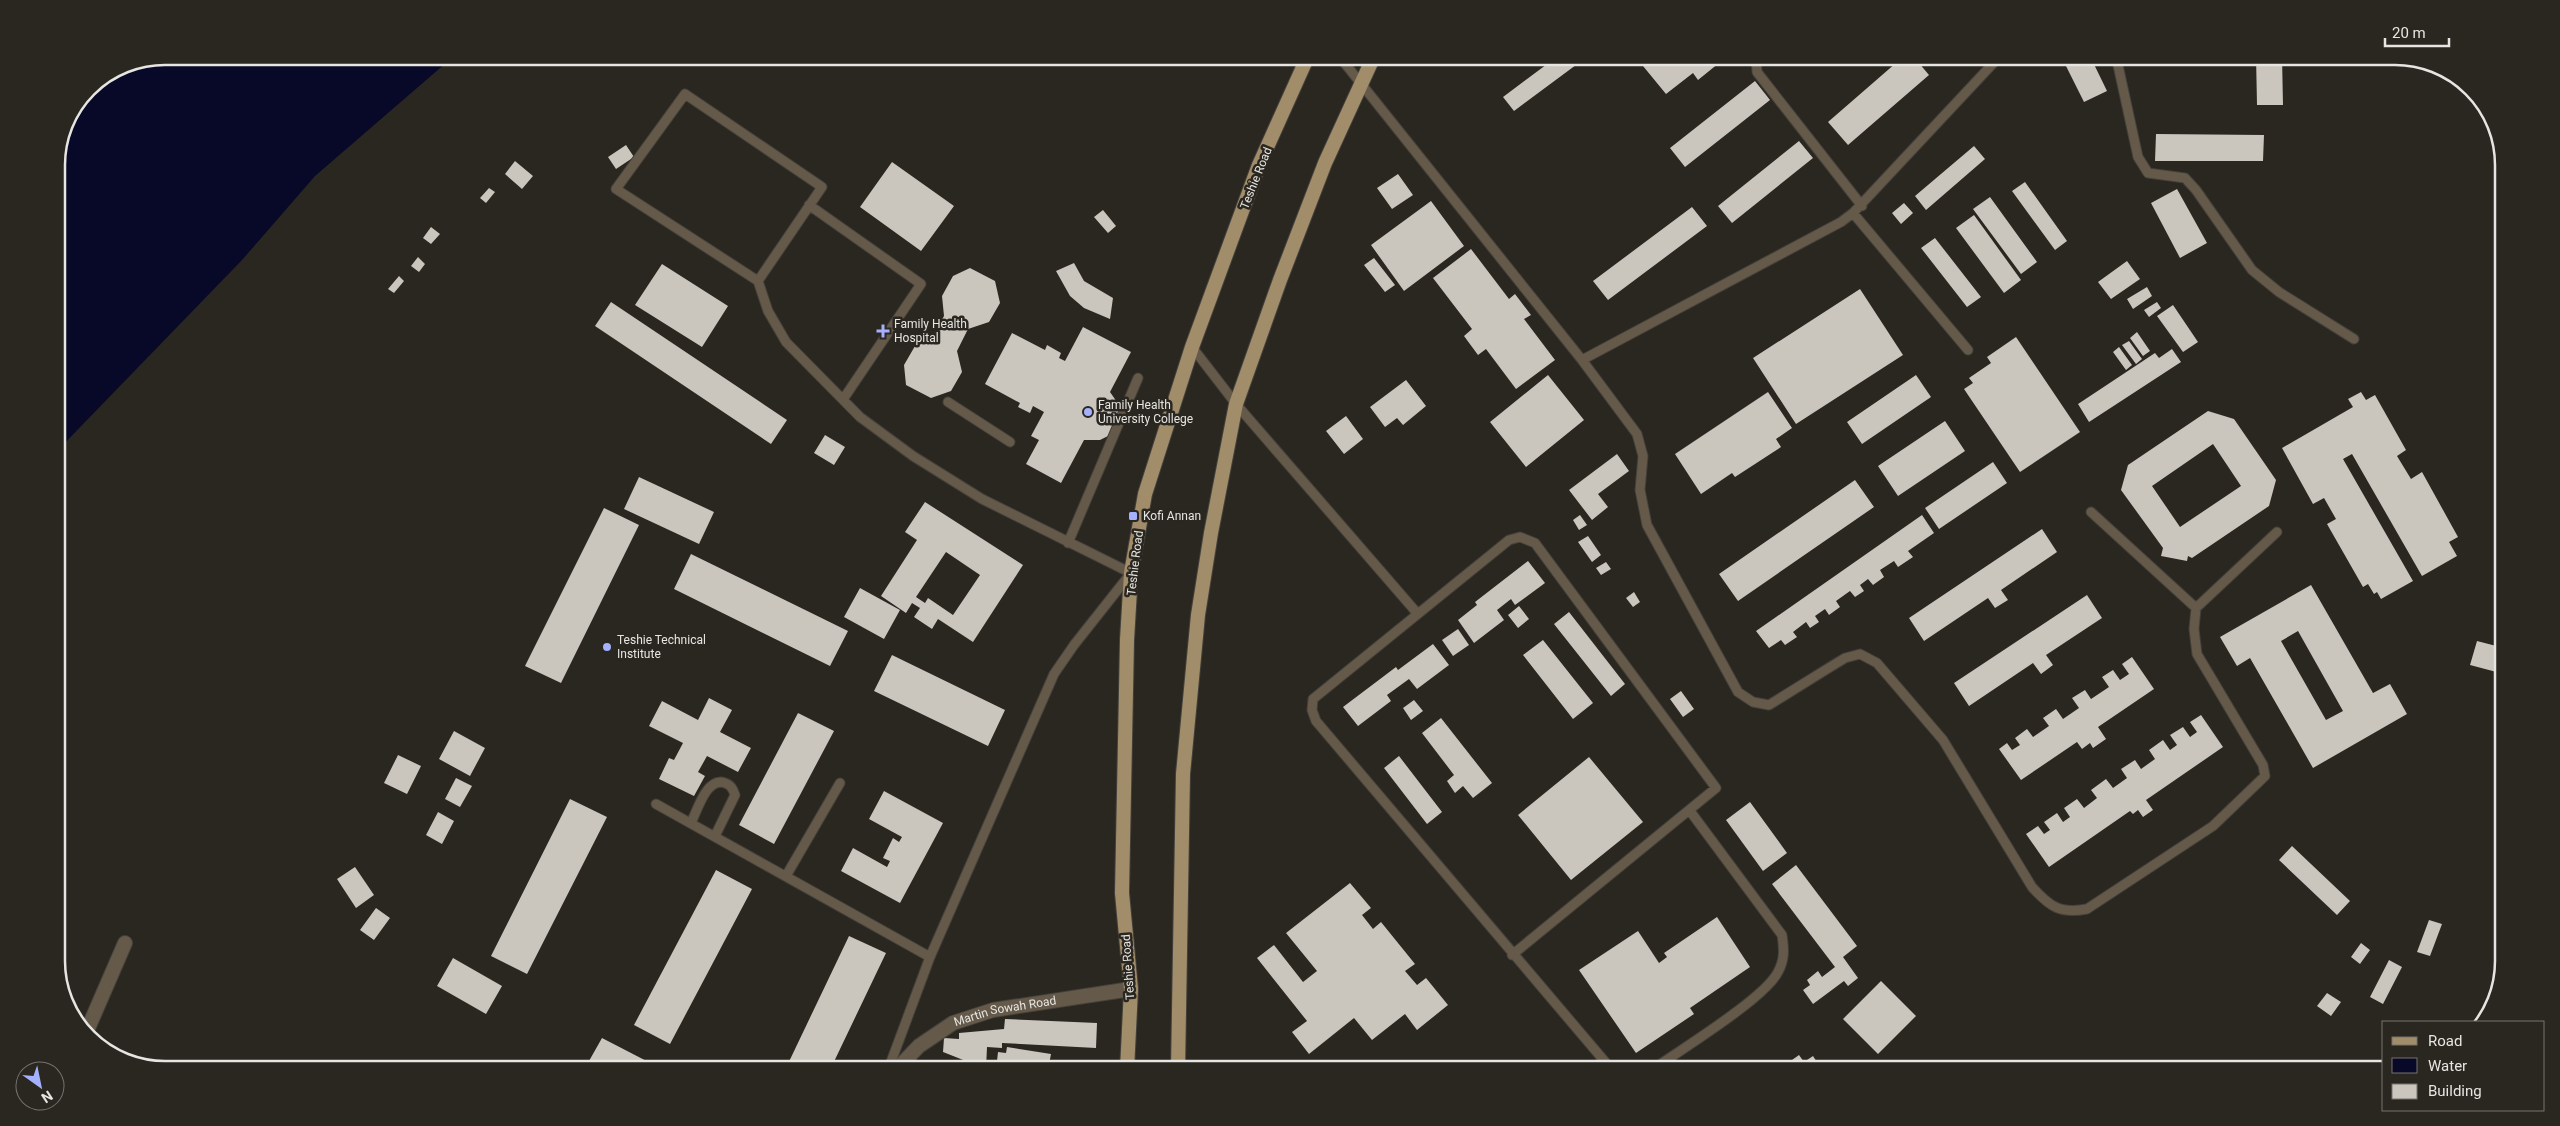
<svg xmlns="http://www.w3.org/2000/svg" width="2560" height="1126" font-family="Roboto,sans-serif">
<style>
.water{fill:#080828}
.building{fill:#cac5bd;fill-rule:evenodd}
.lines{fill:none;stroke-linecap:round;stroke-linejoin:round}
.service-casing{stroke:#44413b;stroke-width:11}
.minor-casing{stroke:#44413b;stroke-width:16}
.tertiary-casing{stroke:#44413b;stroke-width:16}
.primary-casing{stroke:#44413b;stroke-width:16}
.service{stroke:#655a4a;stroke-width:9}
.minor{stroke:#655a4a;stroke-width:14}
.tertiary{stroke:#655a4a;stroke-width:14}
.primary{stroke:#a28d6b;stroke-width:14}
.poi-dot{fill:#a5b1fc;stroke:#2a2620;stroke-width:2}
.labels{text-anchor:middle;stroke-width:5;stroke-linejoin:round;paint-order:stroke}
.street-label{font-size:12px;fill:#e7e5e1;stroke:#2a2620}
.poi-label{font-size:12px;fill:#e7e5e1;stroke:#2a2620;text-anchor:start}
.rim{fill:none;stroke:#e7e5e1;stroke-width:2.5}
</style>
<rect width="100%" height="100%" fill="#2a2620"/>
<path class="water" d="M 165,56 L 454,56 L 315,176 L 242,260 L 56,452 L 56,158 L 65,123 L 88,88 L 123,64 Z"/>
<path class="building" d="M 1558,56 L 1576,56 L 1580,62 L 1514,111 L 1503,97 Z
M 1656,56 L 1714,56 L 1719,63 L 1698,80 L 1693,73 L 1666,94 L 1643,66 Z
M 1904,56 L 1913,56 L 1929,75 L 1848,145 L 1828,122 Z
M 2061,56 L 2090,56 L 2107,91 L 2084,102 Z
M 2256,56 L 2282,56 L 2283,105 L 2257,105 Z
M 1755,81 L 1770,100 L 1685,167 L 1670,148 Z
M 2156,134 L 2264,135 L 2263,161 L 2155,161 Z
M 1799,141 L 1813,158 L 1732,223 L 1718,206 Z
M 626,145 L 634,157 L 616,169 L 608,157 Z
M 1974,146 L 1985,159 L 1926,210 L 1915,196 Z
M 515,161 L 533,176 L 522,189 L 505,174 Z
M 892,162 L 954,206 L 921,251 L 860,207 Z
M 1398,174 L 1413,195 L 1392,209 L 1377,188 Z
M 2025,182 L 2067,241 L 2055,250 L 2012,191 Z
M 489,188 L 495,192 L 486,203 L 480,198 Z
M 2177,189 L 2207,243 L 2180,258 L 2151,203 Z
M 1990,197 L 2037,262 L 2021,274 L 1973,209 Z
M 1431,201 L 1464,246 L 1404,291 L 1371,245 Z
M 1904,203 L 1913,213 L 1901,224 L 1892,213 Z
M 1692,207 L 1707,226 L 1608,300 L 1593,281 Z
M 1103,210 L 1116,226 L 1108,233 L 1094,217 Z
M 1974,215 L 2021,280 L 2004,293 L 1956,228 Z
M 431,227 L 440,234 L 431,244 L 423,238 Z
M 1935,238 L 1981,297 L 1967,307 L 1921,248 Z
M 1471,249 L 1509,299 L 1515,294 L 1531,315 L 1524,319 L 1555,360 L 1516,389 L 1486,349 L 1478,355 L 1464,336 L 1472,329 L 1433,278 Z
M 418,257 L 425,264 L 419,272 L 411,266 Z
M 1374,258 L 1395,285 L 1385,292 L 1364,265 Z
M 2127,261 L 2140,279 L 2111,299 L 2098,282 Z
M 1074,263 L 1084,281 L 1113,298 L 1110,319 L 1084,308 L 1070,296 L 1056,271 Z
M 662,264 L 728,306 L 702,347 L 635,305 Z
M 970,268 L 995,281 L 1000,303 L 989,322 L 968,329 L 957,351 L 962,372 L 951,391 L 931,398 L 906,385 L 904,365 L 915,346 L 932,337 L 944,316 L 942,296 L 953,276 Z
M 399,276 L 404,281 L 394,293 L 388,289 Z
M 2147,287 L 2152,296 L 2133,309 L 2127,299 Z
M 1860,289 L 1903,355 L 1796,424 L 1753,358 Z
M 611,302 L 787,420 L 771,444 L 595,326 Z
M 2157,302 L 2161,308 L 2149,317 L 2144,310 Z
M 2173,305 L 2198,342 L 2183,352 L 2157,316 Z
M 1083,327 L 1131,352 L 1110,392 L 1119,405 L 1120,416 L 1110,435 L 1100,440 L 1084,440 L 1061,483 L 1026,464 L 1039,440 L 1031,436 L 1044,412 L 1033,406 L 1030,413 L 1018,407 L 1020,403 L 985,384 L 1012,333 L 1045,350 L 1047,345 L 1061,353 L 1059,358 L 1065,361 Z
M 2137,332 L 2150,351 L 2143,356 L 2130,338 Z
M 2016,337 L 2080,432 L 2020,472 L 1964,389 L 1973,383 L 1969,378 L 1991,363 L 1987,357 Z
M 2129,341 L 2142,359 L 2136,364 L 2122,345 Z
M 2119,347 L 2132,365 L 2126,370 L 2113,352 Z
M 2172,349 L 2181,362 L 2089,422 L 2078,404 L 2155,353 L 2159,358 Z
M 1548,375 L 1584,420 L 1526,467 L 1490,422 Z
M 1916,375 L 1931,397 L 1862,444 L 1847,422 Z
M 1406,380 L 1426,406 L 1403,425 L 1397,418 L 1385,427 L 1370,407 Z
M 1768,392 L 1792,428 L 1776,439 L 1781,447 L 1735,477 L 1732,473 L 1701,494 L 1675,454 Z
M 2361,392 L 2366,400 L 2375,395 L 2406,450 L 2397,456 L 2411,479 L 2422,472 L 2458,537 L 2449,542 L 2457,556 L 2422,576 L 2352,454 L 2343,459 L 2413,581 L 2381,599 L 2377,592 L 2374,594 L 2368,584 L 2363,587 L 2327,524 L 2336,519 L 2324,498 L 2313,504 L 2282,448 L 2353,407 L 2348,399 Z
M 2208,411 L 2234,419 L 2276,480 L 2269,506 L 2192,558 L 2188,556 L 2187,561 L 2161,556 L 2163,548 L 2121,490 L 2128,465 ZM 2213,444 L 2241,486 L 2180,527 L 2152,486 Z
M 1346,416 L 1363,439 L 1344,454 L 1326,431 Z
M 1945,421 L 1965,451 L 1898,496 L 1878,466 Z
M 825,435 L 845,447 L 834,465 L 814,453 Z
M 1617,454 L 1629,471 L 1598,494 L 1608,507 L 1592,520 L 1569,490 Z
M 1993,462 L 2007,483 L 1939,529 L 1925,508 Z
M 639,477 L 714,512 L 699,544 L 624,509 Z
M 1855,480 L 1874,507 L 1738,601 L 1719,574 Z
M 925,502 L 1023,565 L 973,642 L 938,619 L 932,629 L 914,617 L 920,608 L 912,603 L 906,613 L 881,596 L 917,540 L 905,532 ZM 946,552 L 980,575 L 953,615 L 928,598 L 925,603 L 916,597 Z
M 604,508 L 639,525 L 561,683 L 525,666 Z
M 1580,515 L 1587,525 L 1579,530 L 1573,520 Z
M 1922,515 L 1934,533 L 1908,551 L 1913,557 L 1898,567 L 1894,561 L 1880,570 L 1884,577 L 1873,585 L 1868,579 L 1860,585 L 1864,591 L 1855,597 L 1850,591 L 1836,601 L 1840,607 L 1829,615 L 1825,609 L 1815,616 L 1819,622 L 1810,628 L 1806,622 L 1793,632 L 1797,637 L 1785,645 L 1781,640 L 1769,648 L 1756,631 Z
M 2042,529 L 2057,552 L 2001,590 L 2008,600 L 1995,608 L 1988,598 L 1924,641 L 1909,618 Z
M 1588,536 L 1601,555 L 1592,562 L 1578,542 Z
M 691,554 L 848,631 L 830,666 L 674,589 Z
M 1528,561 L 1545,583 L 1515,605 L 1511,599 L 1497,610 L 1504,620 L 1474,643 L 1458,620 L 1477,605 L 1475,602 Z
M 1606,562 L 1611,569 L 1601,575 L 1596,568 Z
M 2311,585 L 2373,693 L 2390,684 L 2407,714 L 2313,768 L 2250,658 L 2237,666 L 2220,637 ZM 2298,631 L 2343,711 L 2326,720 L 2281,641 Z
M 860,588 L 900,610 L 884,639 L 844,617 Z
M 1634,592 L 1640,602 L 1633,607 L 1626,598 Z
M 2087,595 L 2102,618 L 2046,655 L 2053,665 L 2041,674 L 2033,663 L 1969,706 L 1954,683 Z
M 1519,606 L 1529,619 L 1518,628 L 1508,615 Z
M 1569,612 L 1625,684 L 1611,696 L 1554,624 Z
M 1458,629 L 1469,645 L 1453,656 L 1442,640 Z
M 1543,640 L 1593,703 L 1573,719 L 1523,655 Z
M 2477,641 L 2504,648 L 2504,674 L 2470,665 Z
M 1433,644 L 1449,665 L 1417,689 L 1409,679 L 1387,695 L 1391,701 L 1358,726 L 1343,707 L 1396,667 L 1398,670 Z
M 892,655 L 1005,710 L 988,746 L 874,691 Z
M 2132,657 L 2154,689 L 2098,727 L 2106,739 L 2093,748 L 2090,743 L 2082,749 L 2077,742 L 2021,780 L 1999,749 L 2007,743 L 2012,750 L 2020,745 L 2015,738 L 2027,729 L 2033,737 L 2049,726 L 2043,718 L 2056,709 L 2063,719 L 2079,708 L 2072,698 L 2085,690 L 2091,699 L 2109,687 L 2102,677 L 2113,670 L 2120,680 L 2129,674 L 2122,664 Z
M 1681,691 L 1694,709 L 1683,717 L 1670,699 Z
M 709,698 L 732,710 L 720,732 L 751,748 L 738,772 L 707,756 L 698,772 L 705,776 L 694,796 L 659,779 L 669,758 L 674,760 L 683,743 L 649,726 L 662,701 L 698,720 Z
M 1414,700 L 1423,711 L 1411,720 L 1403,708 Z
M 798,713 L 834,731 L 774,844 L 739,825 Z
M 2201,715 L 2223,747 L 2146,800 L 2153,810 L 2143,817 L 2138,810 L 2133,814 L 2130,811 L 2049,867 L 2026,834 L 2038,826 L 2044,834 L 2050,830 L 2044,822 L 2057,813 L 2063,822 L 2070,817 L 2064,808 L 2077,799 L 2084,808 L 2097,798 L 2091,790 L 2106,779 L 2113,788 L 2127,778 L 2121,769 L 2135,760 L 2141,769 L 2155,759 L 2149,750 L 2163,740 L 2170,750 L 2177,745 L 2170,735 L 2183,727 L 2190,737 L 2197,732 L 2190,722 Z
M 1441,718 L 1492,783 L 1473,798 L 1463,786 L 1455,793 L 1447,781 L 1454,775 L 1422,733 Z
M 454,731 L 485,748 L 470,776 L 439,759 Z
M 398,755 L 421,766 L 407,794 L 384,783 Z
M 1399,756 L 1442,812 L 1427,824 L 1384,768 Z
M 1589,757 L 1643,822 L 1571,880 L 1518,815 Z
M 456,778 L 472,786 L 460,807 L 445,799 Z
M 884,791 L 943,823 L 900,903 L 841,871 L 853,848 L 887,867 L 890,861 L 883,858 L 893,838 L 899,842 L 902,837 L 869,819 Z
M 570,799 L 607,817 L 527,974 L 491,956 Z
M 1750,802 L 1787,853 L 1763,871 L 1726,820 Z
M 438,812 L 454,821 L 442,844 L 426,835 Z
M 2292,846 L 2350,901 L 2337,915 L 2279,860 Z
M 1796,865 L 1857,946 L 1843,957 L 1858,978 L 1848,986 L 1844,981 L 1813,1004 L 1803,990 L 1810,985 L 1807,980 L 1818,971 L 1822,977 L 1835,967 L 1772,884 Z
M 355,867 L 374,895 L 356,908 L 337,879 Z
M 716,870 L 752,889 L 670,1044 L 634,1025 Z
M 1350,883 L 1371,908 L 1362,915 L 1373,929 L 1381,922 L 1415,964 L 1405,971 L 1417,985 L 1426,978 L 1448,1005 L 1417,1030 L 1405,1014 L 1372,1040 L 1354,1018 L 1309,1054 L 1292,1032 L 1307,1021 L 1257,958 L 1274,945 L 1303,982 L 1317,971 L 1286,933 Z
M 376,908 L 390,918 L 374,940 L 360,930 Z
M 1717,917 L 1750,967 L 1690,1008 L 1694,1014 L 1636,1053 L 1579,970 L 1638,931 L 1659,963 L 1667,957 L 1664,953 Z
M 2429,920 L 2442,924 L 2430,956 L 2417,952 Z
M 849,936 L 886,953 L 830,1070 L 785,1070 Z
M 2361,943 L 2370,950 L 2360,964 L 2351,957 Z
M 453,958 L 502,986 L 486,1014 L 437,986 Z
M 2389,960 L 2402,967 L 2383,1004 L 2370,997 Z
M 1881,981 L 1916,1016 L 1878,1054 L 1843,1019 Z
M 2327,993 L 2341,1002 L 2331,1016 L 2317,1006 Z
M 1005,1019 L 1097,1023 L 1096,1048 L 1002,1043 L 1002,1048 L 987,1047 L 986,1069 L 943,1052 L 944,1038 L 959,1039 L 959,1033 L 1004,1029 Z
M 602,1038 L 662,1069 L 665,1064 L 674,1070 L 606,1070 L 589,1061 Z
M 1007,1047 L 1051,1054 L 1048,1070 L 996,1070 L 998,1052 L 1006,1053 Z
M 1799,1055 L 1804,1062 L 1813,1056 L 1822,1070 L 1778,1070 Z"/>
<g class="lines">
<defs>
<path id="service" d="M 1339,56 L 1582,360 L 1637,434 L 1643,456 L 1640,490 L 1647,525 L 1738,692 L 1753,702 L 1769,705 L 1827,669 L 1845,658 L 1860,654 L 1877,663 L 1943,740 L 2032,887 C 2050,907 2060,914 2087,909 L 2213,826 L 2265,776 L 2263,765 L 2197,654 L 2194,629 L 2196,608 L 2277,532
M 1756,56 L 1757,72 L 1862,206
M 2116,56 L 2138,157 L 2148,173 L 2185,178 L 2196,190 L 2252,270 L 2279,292 L 2354,339
M 809,205 L 921,284 L 844,398
M 1853,213 L 1968,350
M 758,281 L 822,187 L 685,94 L 616,189 L 758,281 L 768,311 L 786,342 L 860,417 L 913,456 L 982,499 L 1131,573 L 1074,645 L 1054,674 L 930,957 L 888,1070
M 1192,347 L 1236,404 L 1417,613
M 1582,360 L 1841,222 L 1853,213 L 2000,56
M 948,402 L 1010,442
M 2091,512 L 2196,608
M 1068,543 L 1138,378
M 656,804 L 930,957
M 691,823 C 697,811 707,776 725,783 C 731,785 733,789 735,795 L 715,836
M 786,876 L 840,783
M 1512,955 L 1716,788 L 1535,543 L 1520,537 L 1509,540 L 1313,699 L 1312,710 L 1316,721 L 1612,1070
M 1652,1070 C 1680,1050 1764,999 1778,972 C 1785,959 1784,949 1782,935 L 1690,811"/>
<path id="minor" d="M 86,1033 L 125,943"/>
<g id="tertiary">
<path id="s1" d="M 896,1070 L 919,1046 L 953,1023 L 993,1010 L 1131,989"/>
</g>
<path id="primary" d="M 1127,1070 L 1131,989 L 1122,893 L 1127,640 L 1131,573 L 1145,494 L 1192,347 L 1259,165 L 1308,56
M 1178,1070 L 1183,774 L 1198,615 L 1211,533 L 1236,404 L 1280,280 L 1325,163 L 1374,56"/>
</defs>
<use href="#service" class="service-casing"/>
<use href="#minor" class="minor-casing"/>
<use href="#tertiary" class="tertiary-casing"/>
<use href="#primary" class="primary-casing"/>
<use href="#service" class="service"/>
<use href="#minor" class="minor"/>
<use href="#tertiary" class="tertiary"/>
<use href="#primary" class="primary"/>
</g>
<g class="poi-dot">
<path d="M880.5 323.5h5v5h5v5h-5v5h-5v-5h-5v-5h5z"/>
<circle cx="1088" cy="412" r="5"/>
<rect x="1128" y="511" width="10" height="10" rx="2.5"/>
<circle cx="607" cy="647" r="5"/>
</g>
<g class="labels">
<g class="street-label">
<text transform="translate(1256 178) rotate(-68)" y="4">Teshie Road</text>
<text transform="translate(1135 563) rotate(-83)" y="4">Teshie Road</text>
<text transform="translate(1128 967) rotate(-94)" y="4">Teshie Road</text>
<text dy="4" stroke="none"><textPath href="#s1" startOffset="128">Martin Sowah Road</textPath></text>
</g>
<g class="poi-label">
<text x="894" y="328">Family Health<tspan x="894" dy="14">Hospital</tspan></text>
<text x="1098" y="409">Family Health<tspan x="1098" dy="14">University College</tspan></text>
<text x="1143" y="520">Kofi Annan</text>
<text x="617" y="644">Teshie Technical<tspan x="617" dy="14">Institute</tspan></text>
</g>
</g>
<path d="M0 0H2560V1126H0ZM165 65H2395A100 100 0 0 1 2495 165V961A100 100 0 0 1 2395 1061H165A100 100 0 0 1 65 961V165A100 100 0 0 1 165 65Z" fill="#2a2620" fill-rule="evenodd"/>
<path class="rim" d="M165 65H2395A100 100 0 0 1 2495 165V961A100 100 0 0 1 2395 1061H165A100 100 0 0 1 65 961V165A100 100 0 0 1 165 65Z"/>
<rect x="2382" y="1021" width="162" height="90" fill="#2a2620" stroke="#76726d"/>
<rect x="2392" y="1037" width="25" height="8" fill="#a28d6b" stroke="#76726d"/>
<text x="2428" y="1046" font-size="15" fill="#e7e5e1">Road</text>
<rect x="2392" y="1058" width="25" height="15" fill="#080828" stroke="#76726d"/>
<text x="2428" y="1071" font-size="15" fill="#e7e5e1">Water</text>
<rect x="2392" y="1084" width="25" height="15" fill="#cac5bd" stroke="#76726d"/>
<text x="2428" y="1096" font-size="15" fill="#e7e5e1">Building</text>
<g transform="translate(40 1086) rotate(147)"><circle r="24" fill="#2a2620" stroke="#76726d"/>
<path d="M0-4L9 19L0 12L-9 19Z" fill="#a5b1fc"/>
<text y="-8" font-size="14" font-weight="bold" text-anchor="middle" fill="#e7e5e1">N</text>
</g>
<path d="M2385 38v8h64v-8" fill="none" stroke="#e7e5e1" stroke-width="2.5"/>
<text x="2392" y="38" font-size="15" fill="#e7e5e1" stroke="#2a2620" stroke-width="4" paint-order="stroke">20 m</text>
</svg>
